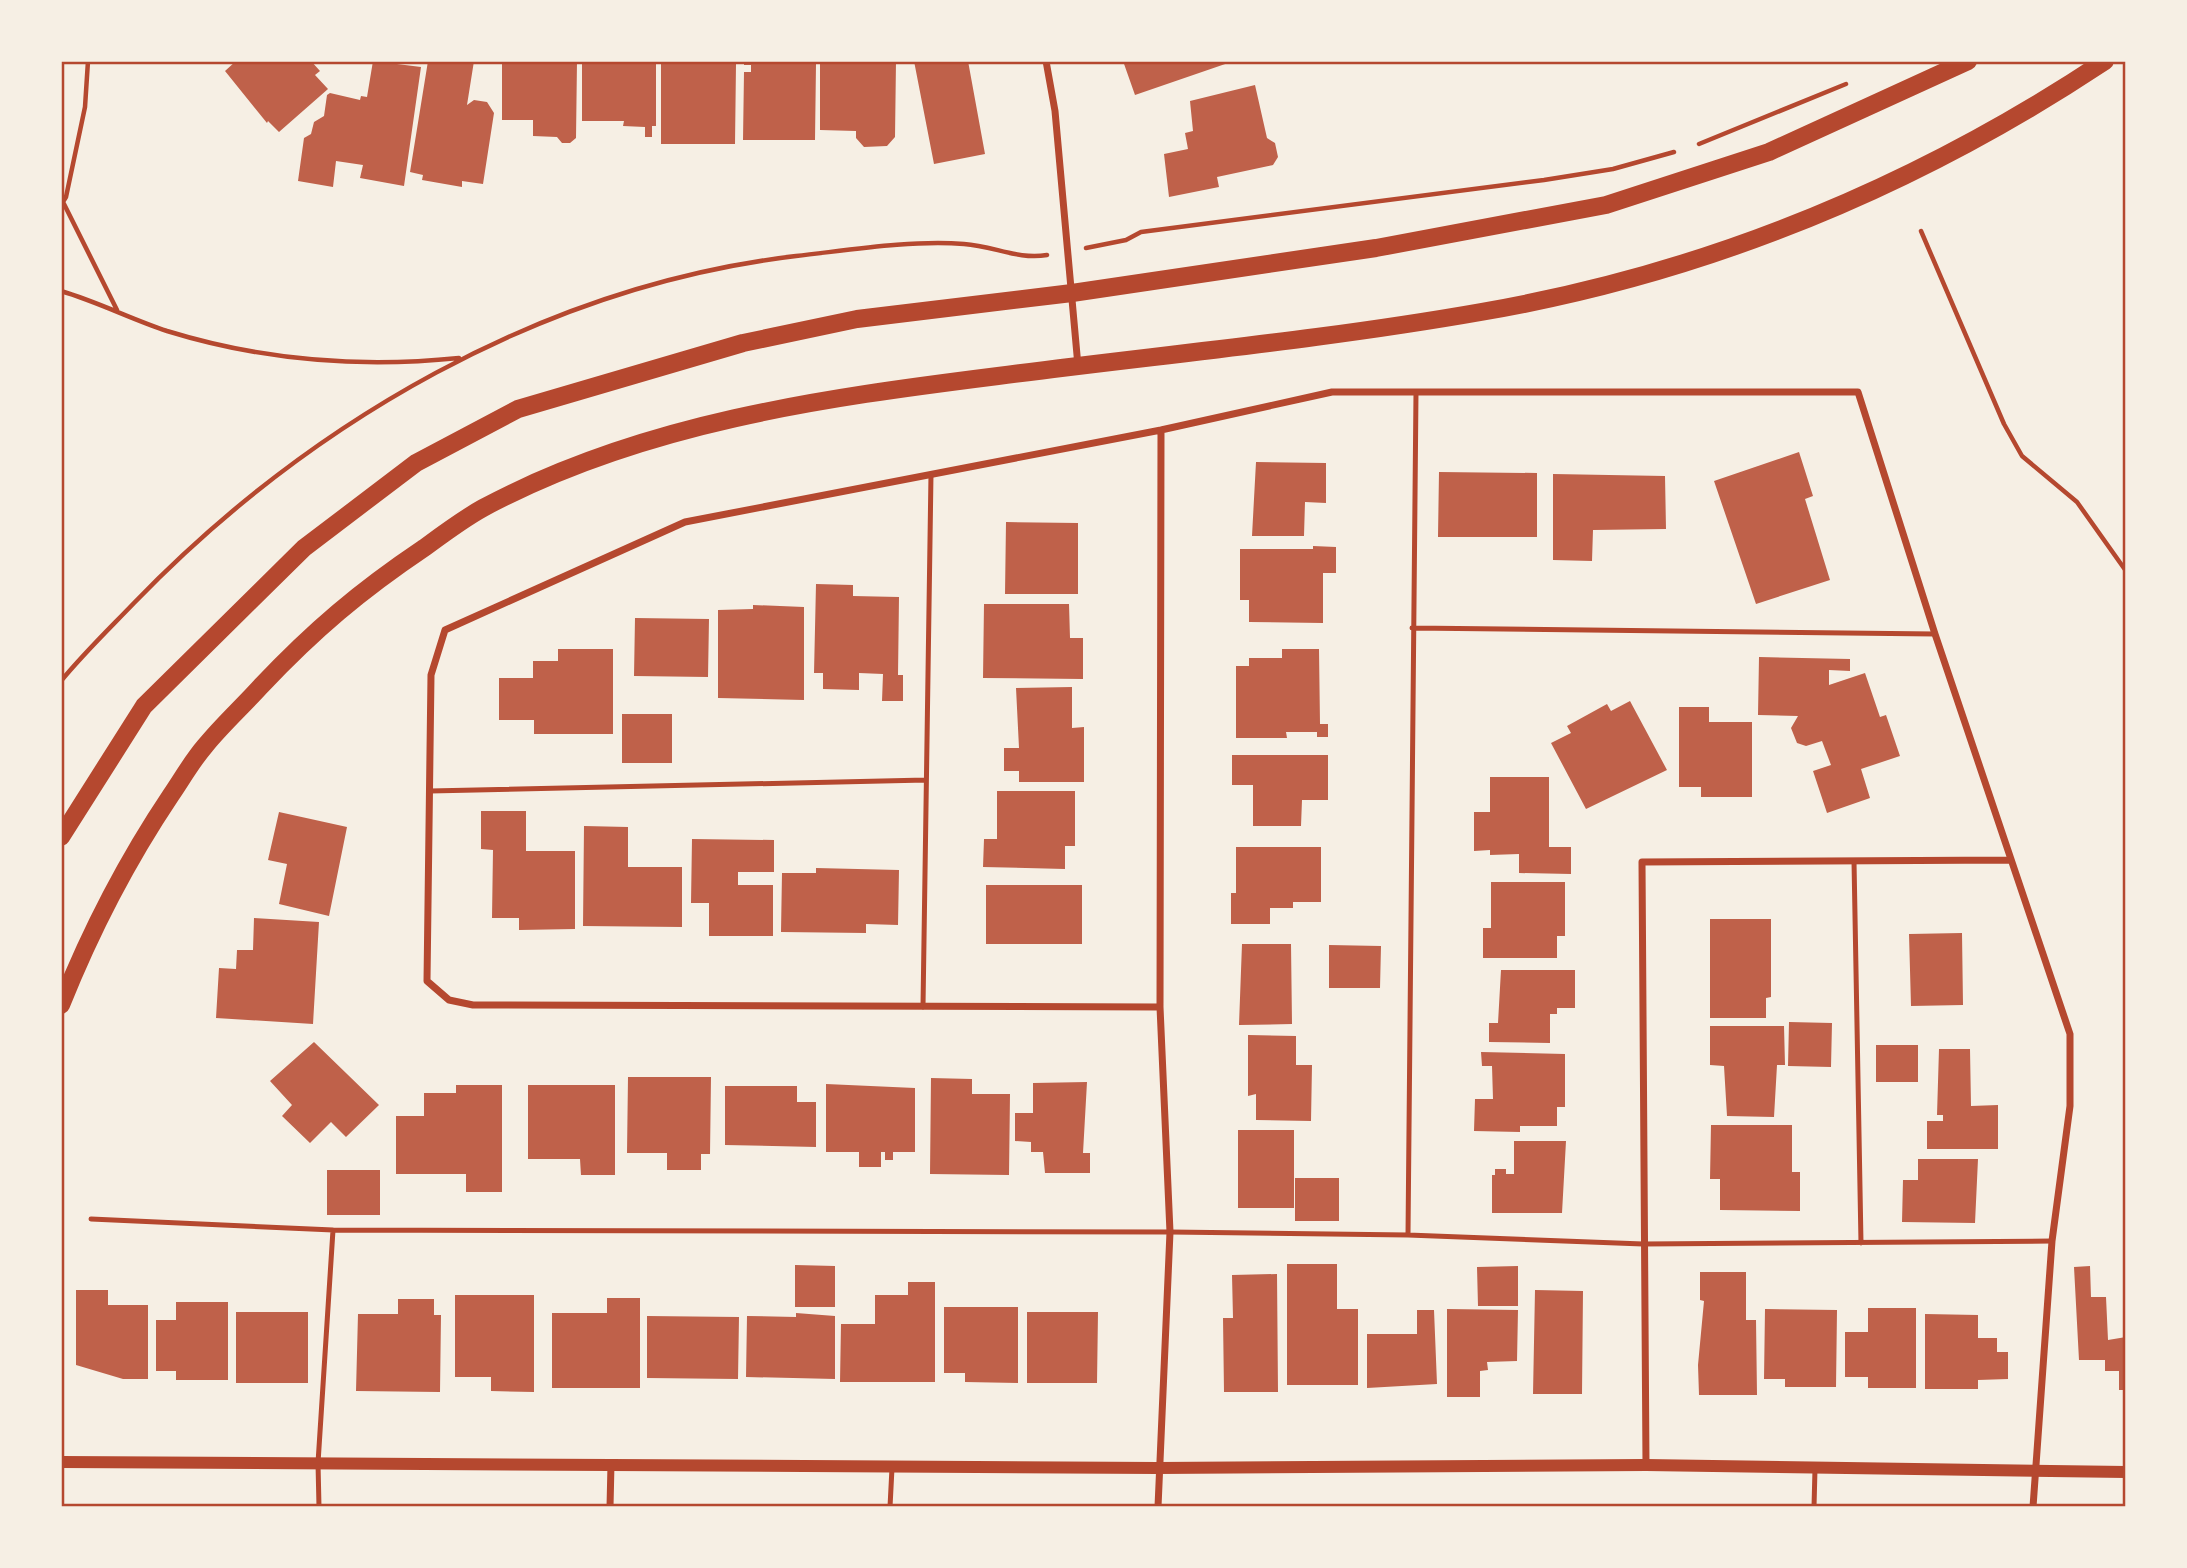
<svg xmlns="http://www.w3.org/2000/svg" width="2187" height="1568" font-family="Inter,sans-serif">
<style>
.building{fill:#bf614a}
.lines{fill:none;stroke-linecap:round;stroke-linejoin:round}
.path{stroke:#b5482f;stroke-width:4.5}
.service{stroke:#b5482f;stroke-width:5}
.minor{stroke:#b5482f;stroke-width:7}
.tertiary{stroke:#b5482f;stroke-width:12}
.primary{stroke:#b5482f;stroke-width:18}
.neatline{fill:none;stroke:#b5482f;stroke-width:2.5}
</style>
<rect width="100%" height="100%" fill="#f6efe4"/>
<path class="building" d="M 236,61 L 311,61 L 320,71 L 315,75 L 328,89 L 279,132 L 268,121 L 267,123 L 225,71 Z
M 373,61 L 421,67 L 404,186 L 360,178 L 363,165 L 336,161 L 333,187 L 298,181 L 304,138 L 311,134 L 314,122 L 324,116 L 327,95 L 330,93 L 360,100 L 361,96 L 367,97 Z
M 428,61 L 474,61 L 467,105 L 474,100 L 487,102 L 494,113 L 483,184 L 462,181 L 462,187 L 422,180 L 423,175 L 410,172 Z
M 502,61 L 577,61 L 576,138 L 570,143 L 562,143 L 557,137 L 533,136 L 533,120 L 502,120 Z
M 582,61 L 656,61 L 656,126 L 652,126 L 652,137 L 645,137 L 645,127 L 623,126 L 624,121 L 582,121 Z
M 661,61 L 736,64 L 735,144 L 661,144 Z
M 744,61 L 816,64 L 815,140 L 743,140 L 744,72 L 751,72 L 751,65 L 744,65 Z
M 820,61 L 896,61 L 895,137 L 887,146 L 864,147 L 856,138 L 856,131 L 820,130 Z
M 914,61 L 968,61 L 985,154 L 934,164 Z
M 1123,61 L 1231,61 L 1231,62 L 1135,95 Z
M 1255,85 L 1267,138 L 1275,143 L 1278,157 L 1273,165 L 1217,177 L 1219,187 L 1169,197 L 1164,154 L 1188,149 L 1185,133 L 1193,131 L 1190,101 Z
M 1799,452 L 1813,496 L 1805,499 L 1830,580 L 1756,604 L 1714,481 Z
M 1256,462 L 1326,463 L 1326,503 L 1305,502 L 1304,536 L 1252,536 Z
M 1439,472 L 1537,473 L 1537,537 L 1438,537 Z
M 1553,474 L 1665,476 L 1666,529 L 1593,530 L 1592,561 L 1553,560 Z
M 1006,522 L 1078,523 L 1078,594 L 1005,594 Z
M 1313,546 L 1336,547 L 1336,573 L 1323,573 L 1323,623 L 1249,622 L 1249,600 L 1240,600 L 1240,549 L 1313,549 Z
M 816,584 L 853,585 L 853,596 L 899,597 L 898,675 L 903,675 L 903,701 L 882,701 L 883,674 L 859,673 L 859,690 L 823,689 L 823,673 L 814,673 Z
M 984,604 L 1069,604 L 1070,638 L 1083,638 L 1083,679 L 983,678 Z
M 753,605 L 804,607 L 804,700 L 718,698 L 718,610 L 753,609 Z
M 635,618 L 709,619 L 708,677 L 634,676 Z
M 558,649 L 613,649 L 613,734 L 534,734 L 534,720 L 499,720 L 499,678 L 533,678 L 533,661 L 558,661 Z
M 1282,649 L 1319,649 L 1320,724 L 1328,724 L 1328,737 L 1317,737 L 1317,732 L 1286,732 L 1287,738 L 1236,738 L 1236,666 L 1249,666 L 1249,658 L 1282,658 Z
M 1759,657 L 1850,659 L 1850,671 L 1829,670 L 1829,685 L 1865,673 L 1880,717 L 1886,715 L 1900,756 L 1861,769 L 1870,798 L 1827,813 L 1813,771 L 1831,765 L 1822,741 L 1806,746 L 1797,743 L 1791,728 L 1798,716 L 1758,715 Z
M 1072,687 L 1072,728 L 1084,727 L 1084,782 L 1019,782 L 1019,771 L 1004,771 L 1004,748 L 1019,748 L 1016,688 Z
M 1630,701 L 1667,770 L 1586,809 L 1551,743 L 1571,733 L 1567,726 L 1607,704 L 1611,711 Z
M 1679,707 L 1709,707 L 1709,722 L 1752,722 L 1752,797 L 1701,797 L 1701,787 L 1679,787 Z
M 622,714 L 672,714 L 672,763 L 622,763 Z
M 1232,755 L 1328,755 L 1328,800 L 1302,800 L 1301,826 L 1253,826 L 1253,785 L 1232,785 Z
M 1490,777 L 1549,777 L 1549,847 L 1571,847 L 1571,874 L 1519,873 L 1519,854 L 1490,855 L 1490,850 L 1474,851 L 1474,812 L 1490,812 Z
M 997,791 L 1075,791 L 1075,846 L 1065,846 L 1065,869 L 983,867 L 984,839 L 997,839 Z
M 481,811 L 526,811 L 526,851 L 575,851 L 575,929 L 519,930 L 519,918 L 492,918 L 493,850 L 481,849 Z
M 279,812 L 347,827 L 329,916 L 279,904 L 287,864 L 268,860 Z
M 584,826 L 628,827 L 628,867 L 682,867 L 682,927 L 583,926 Z
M 692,839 L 774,840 L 774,872 L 738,872 L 738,885 L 773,885 L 773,936 L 709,936 L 709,903 L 691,903 Z
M 1236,847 L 1321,847 L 1321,902 L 1293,902 L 1293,908 L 1270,908 L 1270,924 L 1231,924 L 1231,893 L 1236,893 Z
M 816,868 L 899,870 L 898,925 L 866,924 L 866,933 L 781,932 L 782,873 L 816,873 Z
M 1491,882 L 1565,882 L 1565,936 L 1557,936 L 1557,958 L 1483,958 L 1483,928 L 1491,928 Z
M 986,885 L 1082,885 L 1082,944 L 986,944 Z
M 254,918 L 319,922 L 313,1024 L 216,1018 L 219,968 L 236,969 L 237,950 L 253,950 Z
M 1710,919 L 1771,919 L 1771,997 L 1766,998 L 1766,1018 L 1710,1018 Z
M 1962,933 L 1963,1005 L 1911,1006 L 1909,934 Z
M 1242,944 L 1291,944 L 1292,1024 L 1239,1025 Z
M 1329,945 L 1381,946 L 1380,988 L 1329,988 Z
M 1501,970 L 1575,970 L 1575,1008 L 1557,1008 L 1557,1014 L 1550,1014 L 1550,1043 L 1489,1042 L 1489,1023 L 1498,1023 Z
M 1789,1022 L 1832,1023 L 1831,1067 L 1788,1066 Z
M 1710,1026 L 1784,1026 L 1785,1065 L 1777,1065 L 1774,1117 L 1727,1116 L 1724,1066 L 1710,1065 Z
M 1248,1035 L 1296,1036 L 1296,1065 L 1312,1065 L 1311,1121 L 1256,1120 L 1256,1094 L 1248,1096 Z
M 314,1042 L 379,1105 L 346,1137 L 331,1122 L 310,1143 L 282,1116 L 292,1105 L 270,1081 Z
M 1876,1045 L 1918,1045 L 1918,1082 L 1876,1082 Z
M 1939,1049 L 1970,1049 L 1971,1106 L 1998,1105 L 1998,1149 L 1927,1149 L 1927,1121 L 1943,1121 L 1943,1115 L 1937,1115 Z
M 1481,1052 L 1565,1054 L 1565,1107 L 1557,1107 L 1557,1126 L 1520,1126 L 1520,1132 L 1474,1131 L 1475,1099 L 1493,1099 L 1492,1066 L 1482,1066 Z
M 628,1077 L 711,1077 L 710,1154 L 701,1154 L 701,1170 L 667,1170 L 667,1153 L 627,1153 Z
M 931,1078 L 972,1079 L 972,1094 L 1010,1094 L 1009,1175 L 930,1174 Z
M 1087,1082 L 1083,1153 L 1090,1153 L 1090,1173 L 1045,1173 L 1043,1152 L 1031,1152 L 1031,1142 L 1015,1141 L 1015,1113 L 1033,1113 L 1033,1083 Z
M 826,1084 L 915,1088 L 915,1152 L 893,1152 L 893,1160 L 885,1160 L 885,1152 L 881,1152 L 881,1167 L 859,1167 L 859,1152 L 826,1152 Z
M 456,1085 L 502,1085 L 502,1192 L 466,1192 L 466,1174 L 396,1174 L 396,1116 L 424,1116 L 424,1093 L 456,1093 Z
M 528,1085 L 615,1085 L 615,1175 L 581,1175 L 580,1159 L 528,1159 Z
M 725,1086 L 797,1086 L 797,1102 L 816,1102 L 816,1147 L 725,1145 Z
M 1711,1125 L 1792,1125 L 1792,1172 L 1800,1172 L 1800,1211 L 1720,1210 L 1720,1179 L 1710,1179 Z
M 1238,1130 L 1294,1130 L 1294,1208 L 1238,1208 Z
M 1514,1141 L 1566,1141 L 1562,1213 L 1492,1213 L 1492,1175 L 1495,1175 L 1495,1169 L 1506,1169 L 1506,1174 L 1514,1174 Z
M 1918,1159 L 1978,1159 L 1975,1223 L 1902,1222 L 1903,1180 L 1918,1180 Z
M 327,1170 L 380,1170 L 380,1215 L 327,1215 Z
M 1295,1178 L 1339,1178 L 1339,1221 L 1295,1221 Z
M 1287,1264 L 1337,1264 L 1337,1309 L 1358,1309 L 1358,1385 L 1287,1385 Z
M 795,1265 L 835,1266 L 835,1307 L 795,1307 Z
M 1518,1266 L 1518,1306 L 1478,1306 L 1477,1267 Z
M 2090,1266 L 2091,1297 L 2106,1297 L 2108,1340 L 2126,1337 L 2126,1390 L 2119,1390 L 2119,1371 L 2105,1371 L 2105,1360 L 2079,1360 L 2074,1267 Z
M 1700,1272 L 1746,1272 L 1746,1320 L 1756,1320 L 1757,1395 L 1699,1395 L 1698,1365 L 1704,1301 L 1700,1300 Z
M 1277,1274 L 1278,1392 L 1224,1392 L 1223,1318 L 1233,1318 L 1232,1275 Z
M 908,1282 L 935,1282 L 935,1382 L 840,1382 L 841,1324 L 875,1324 L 875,1295 L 908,1295 Z
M 76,1290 L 108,1290 L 108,1305 L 148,1305 L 148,1379 L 123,1379 L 76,1365 Z
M 1535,1290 L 1583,1291 L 1582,1394 L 1533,1394 Z
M 455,1295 L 534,1295 L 534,1392 L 491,1391 L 491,1377 L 455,1377 Z
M 607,1298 L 640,1298 L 640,1388 L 552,1388 L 552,1313 L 607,1313 Z
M 398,1299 L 434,1299 L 434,1315 L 441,1315 L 440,1392 L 356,1391 L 358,1314 L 398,1314 Z
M 176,1302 L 228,1302 L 228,1380 L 176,1380 L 176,1371 L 156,1371 L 156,1320 L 176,1320 Z
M 944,1307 L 1018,1307 L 1018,1383 L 965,1382 L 965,1373 L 944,1373 Z
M 1868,1308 L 1916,1308 L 1916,1388 L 1868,1388 L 1868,1377 L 1845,1377 L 1845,1332 L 1868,1332 Z
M 1447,1309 L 1518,1310 L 1517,1361 L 1487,1362 L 1488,1370 L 1480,1371 L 1480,1397 L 1447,1397 Z
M 1765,1309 L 1837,1310 L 1836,1387 L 1785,1387 L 1785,1379 L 1764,1379 Z
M 1417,1310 L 1434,1310 L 1437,1384 L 1367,1388 L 1367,1334 L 1417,1334 Z
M 236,1312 L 308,1312 L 308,1383 L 236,1383 Z
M 1027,1312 L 1098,1312 L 1097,1383 L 1027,1383 Z
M 796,1313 L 835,1316 L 835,1379 L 746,1377 L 747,1316 L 796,1317 Z
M 1925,1314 L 1978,1315 L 1978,1338 L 1997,1338 L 1997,1352 L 2008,1352 L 2008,1379 L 1978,1380 L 1978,1389 L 1925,1389 Z
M 647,1316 L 739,1317 L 738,1379 L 647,1378 Z"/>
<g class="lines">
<path class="path" d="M 1699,144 L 1846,84
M 63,202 L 117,310
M 61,205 L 66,197 L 85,107 L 88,61
M 1921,231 L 2004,424 L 2022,456 L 2077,502 L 2126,571
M 1086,248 L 1126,240 L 1141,232 L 1544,180 L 1613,169 L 1674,152
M 61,291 C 98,302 131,319 167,331 C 261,360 361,368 459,358
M 61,681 C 84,653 109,629 134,603 C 309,422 543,286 796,256 C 850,250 910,240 964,244 C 994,246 1018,260 1047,255"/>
<path class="service" d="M 1412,628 L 1935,634
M 430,791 L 926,780
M 1854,861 L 1861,1243
M 923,1007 L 931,474
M 91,1219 L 333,1230 L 1170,1232 L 1408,1235 L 1643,1244 L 2052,1241
M 1408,1235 L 1416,392
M 319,1507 L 318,1463 L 333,1230
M 890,1507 L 892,1468
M 1814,1507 L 1815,1469"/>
<path class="minor" d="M 1046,61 L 1055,111 L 1078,366
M 1160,1007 L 473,1005 L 449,1000 L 427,981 L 431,675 L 445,630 L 685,522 L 1161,430 L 1332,392 L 1858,392 L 1935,634 L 2070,1034 L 2070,1106 L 2052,1241 L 2033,1507
M 1646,1465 L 1642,862 L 2011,860
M 610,1507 L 611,1464
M 1158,1507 L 1170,1232 L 1160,1007 L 1161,430"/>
<path class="tertiary" d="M 61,1462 L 1158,1468 L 1646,1465 L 2126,1472"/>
<path class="primary" d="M 61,837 L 144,706 L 304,548 L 416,463 L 518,409 L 743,343 L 857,319 L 1072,293 L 1376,248 L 1606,205 L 1769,152 L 1968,61
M 61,1005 C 91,930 126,862 171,795 C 182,779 192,761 205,746 C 222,725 243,706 261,686 C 314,630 360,591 424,548 C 443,534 463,519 483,508 C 641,423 823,398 998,376 C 1159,355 1322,340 1481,312 C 1707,273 1915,187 2105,61"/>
</g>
<rect width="2187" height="1568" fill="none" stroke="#f6efe4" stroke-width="126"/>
<rect x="63" y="63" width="2061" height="1442" class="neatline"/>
</svg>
